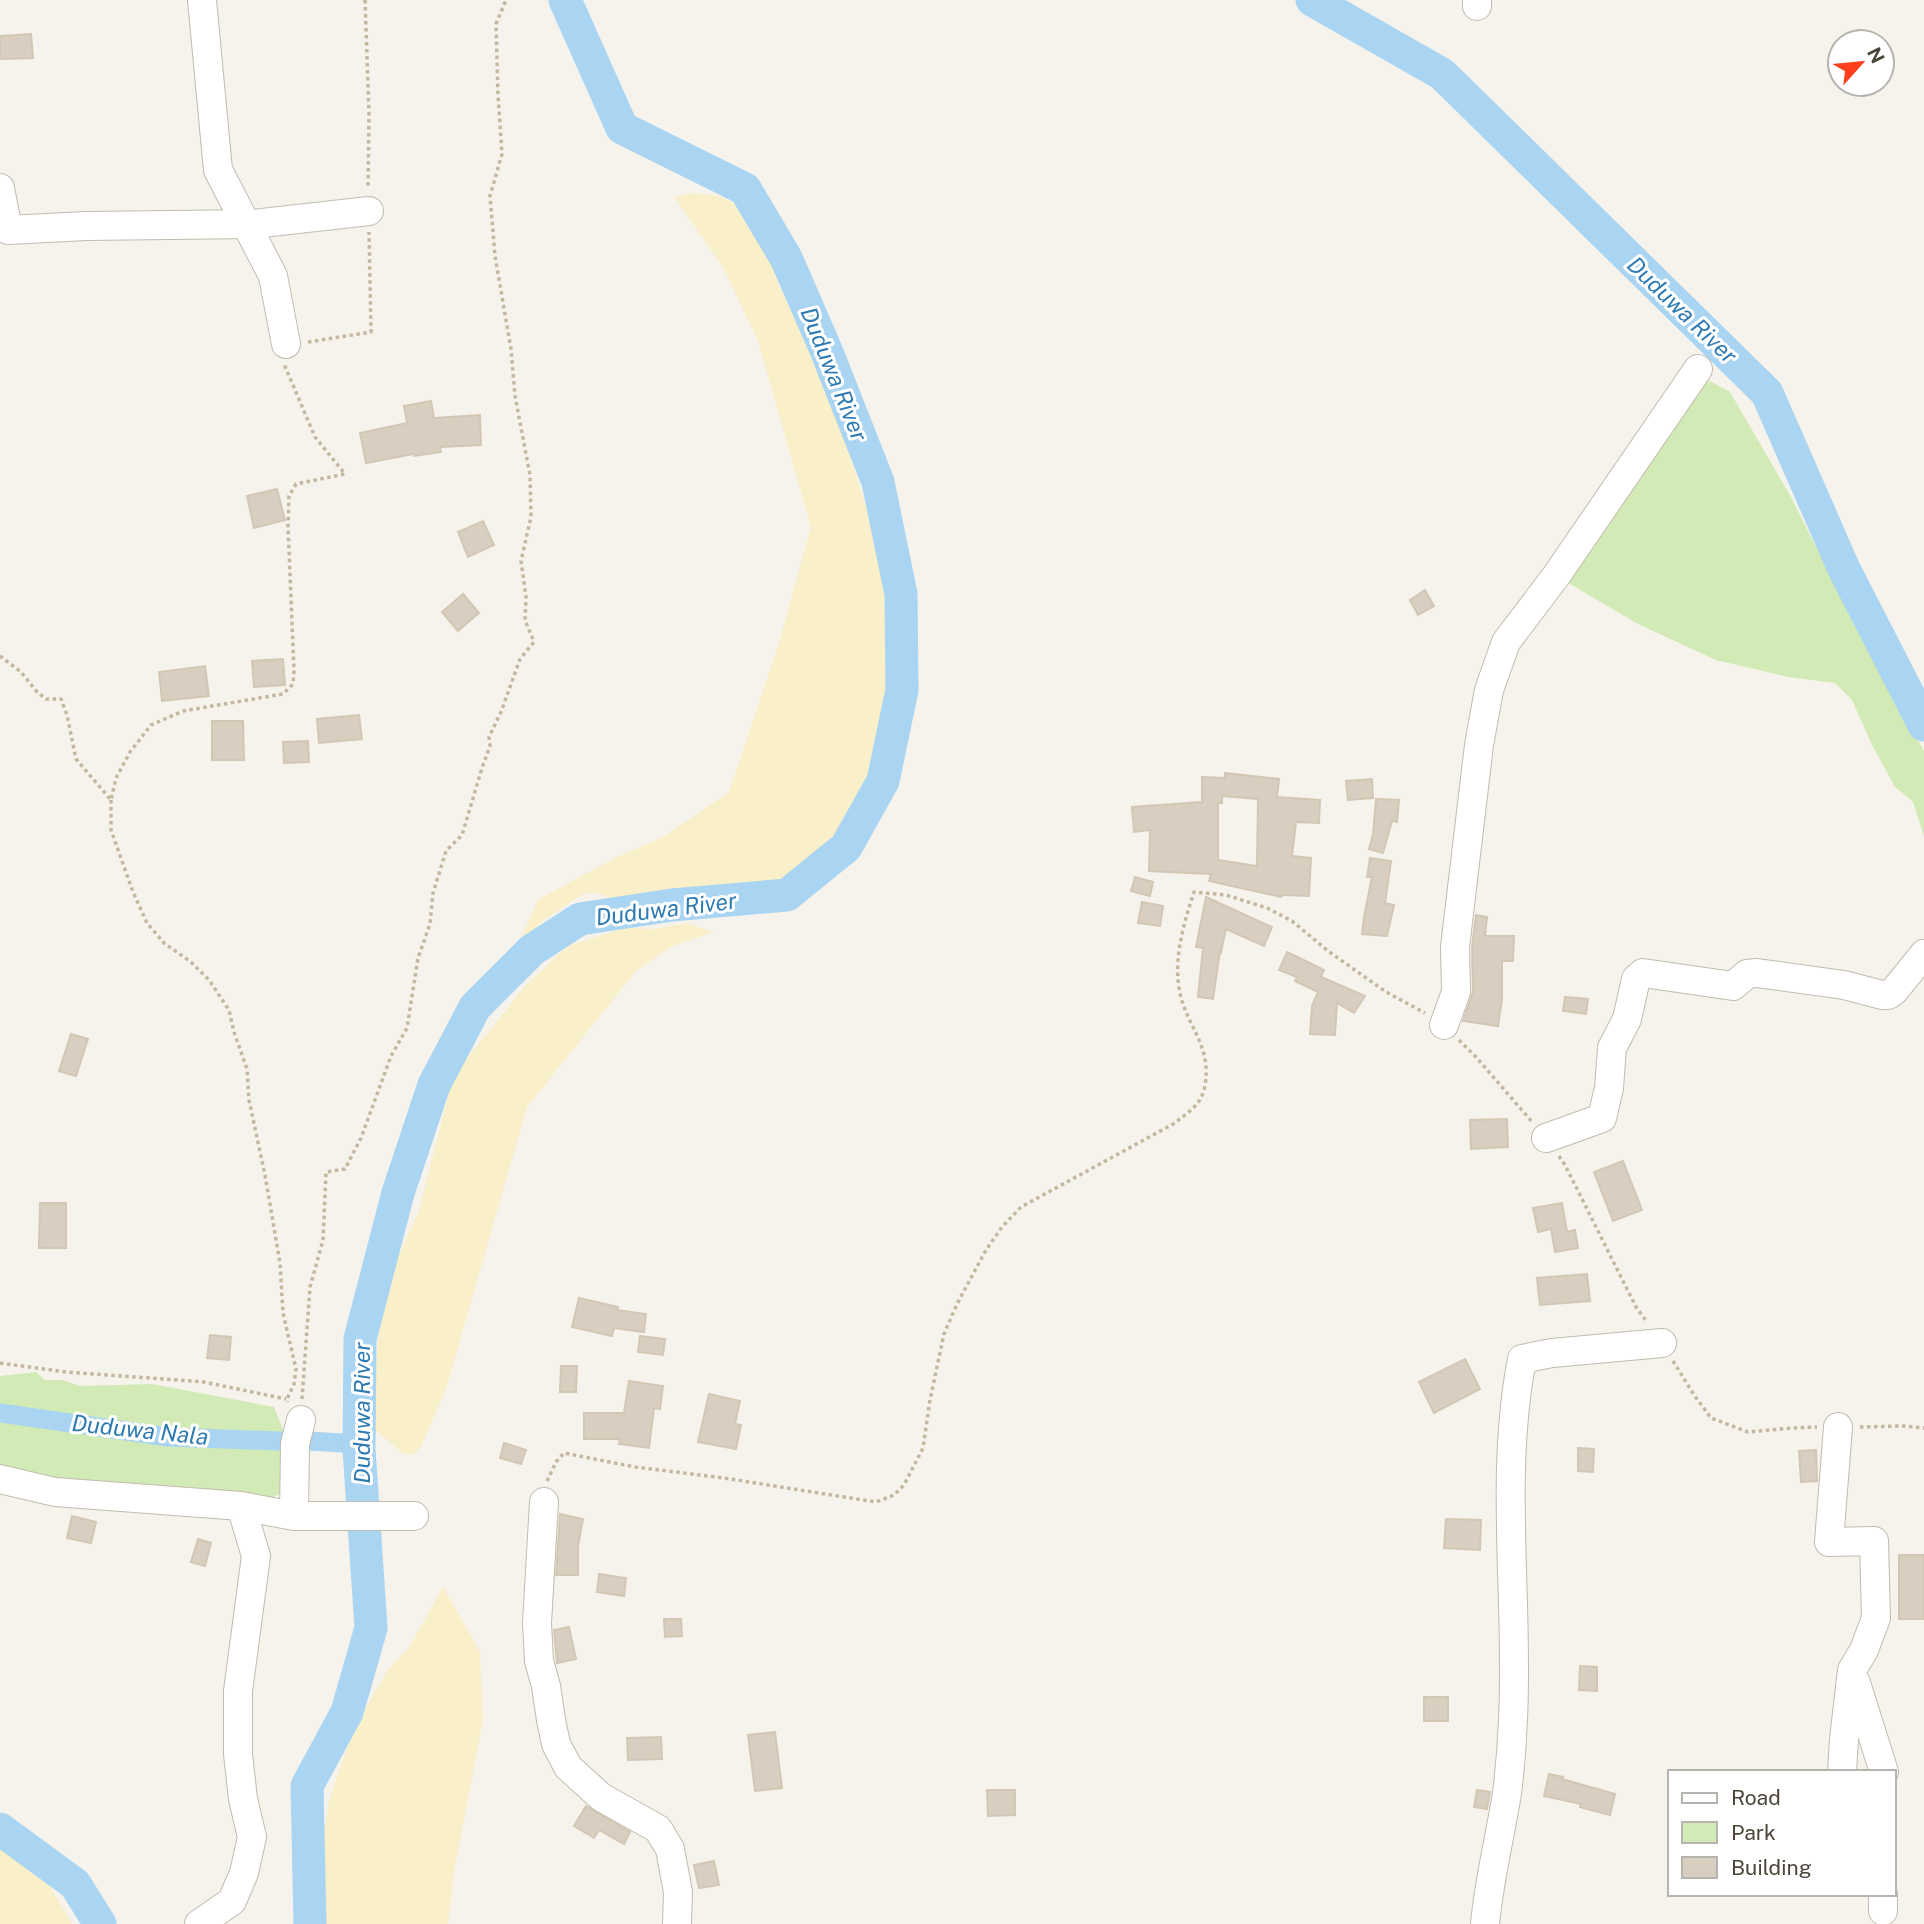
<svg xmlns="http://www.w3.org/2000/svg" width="1924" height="1924" font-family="'Public Sans',sans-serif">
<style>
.green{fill:#d2eab5}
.sand{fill:#f9efc9}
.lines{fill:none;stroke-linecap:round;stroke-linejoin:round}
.canal{stroke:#a9d4f2;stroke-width:19}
.river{stroke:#a9d4f2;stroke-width:33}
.building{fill:#d8cfc1;stroke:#d3c7b4;stroke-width:2;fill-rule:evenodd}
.minor-casing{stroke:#c2bbae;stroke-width:30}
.path{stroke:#c4b79f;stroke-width:3.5;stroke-dasharray:3.5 3.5;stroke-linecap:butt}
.minor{stroke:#fff;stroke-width:28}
.labels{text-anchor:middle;stroke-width:6;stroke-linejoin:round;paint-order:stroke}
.water-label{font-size:23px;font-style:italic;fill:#2e7ab2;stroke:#fff}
</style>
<rect width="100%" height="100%" fill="#f6f3ec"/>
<path class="green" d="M 1699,375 L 1730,392 L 1791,497 L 1850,615 L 1924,751 L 1924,836 L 1913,802 L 1895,787 L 1872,745 L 1852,700 L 1835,683 L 1788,677 L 1716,660 L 1638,624 L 1560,578 Z
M 36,1372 L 45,1380 L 63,1380 L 80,1386 L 152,1384 L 274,1407 L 304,1483 L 271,1498 L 102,1492 L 0,1471 L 0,1376 Z"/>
<path class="sand" d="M 689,193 L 720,196 L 740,206 L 757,222 L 779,286 L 829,386 L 848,438 L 851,460 L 876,538 L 887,589 L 894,644 L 890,672 L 890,703 L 884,733 L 876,759 L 861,786 L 842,828 L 806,873 L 785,881 L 770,882 L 745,888 L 722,889 L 699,887 L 676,893 L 616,900 L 595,892 L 581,895 L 544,920 L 517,946 L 539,899 L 615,858 L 663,837 L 729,792 L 779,643 L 811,527 L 758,341 L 724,269 L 675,198 Z
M 686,923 L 713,932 L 671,947 L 636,971 L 527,1107 L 446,1389 L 421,1446 L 416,1453 L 409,1455 L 402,1453 L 374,1428 L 369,1413 L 368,1406 L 375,1376 L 382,1292 L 419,1211 L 453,1076 L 525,986 L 568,946 L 625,928 L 656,929 Z
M 443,1587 L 480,1652 L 483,1720 L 454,1872 L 448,1924 L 326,1924 L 319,1861 L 330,1797 L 355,1726 L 388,1670 L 410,1646 Z
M 0,1849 L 48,1883 L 72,1924 L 0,1924 Z"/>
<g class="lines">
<path class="canal" d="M 0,1413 L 168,1437 L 280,1441
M 308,1441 L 343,1443 L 359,1449"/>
<path class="river" d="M 1312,0 L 1442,74 L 1767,393 L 1844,569 L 1924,725
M 0,1829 L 75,1884 L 100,1924
M 310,1924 L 307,1786 L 347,1712 L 371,1628 L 359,1449 L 360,1339 L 398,1193 L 434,1085 L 475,1007 L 532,950 L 580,919 L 672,905 L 787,895 L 846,847 L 883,781 L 902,690 L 901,594 L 878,482 L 826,350 L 786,258 L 745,189 L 622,128 L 565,0"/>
</g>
<path class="building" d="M 31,34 L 33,58 L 0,59 L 0,36 Z
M 431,401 L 434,418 L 480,415 L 481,445 L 440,447 L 441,452 L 414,456 L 413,454 L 366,463 L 360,433 L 407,423 L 404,406 Z
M 277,489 L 285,520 L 254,528 L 247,496 Z
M 483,521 L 494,545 L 468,557 L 458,532 Z
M 1425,590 L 1434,606 L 1418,615 L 1410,600 Z
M 463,594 L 479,613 L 458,631 L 442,612 Z
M 283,659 L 285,685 L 254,687 L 252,661 Z
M 205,666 L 209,696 L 162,701 L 159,672 Z
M 359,715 L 362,739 L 319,743 L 317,719 Z
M 212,721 L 243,721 L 244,760 L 212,760 Z
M 308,741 L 309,762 L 284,763 L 283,742 Z
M 1225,773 L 1279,779 L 1277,797 L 1320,800 L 1319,823 L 1296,822 L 1292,856 L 1311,858 L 1309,896 L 1282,895 L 1281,897 L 1209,881 L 1211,874 L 1149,871 L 1150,830 L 1134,832 L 1132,807 L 1202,802 L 1202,777 L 1225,778 ZM 1222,796 L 1258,799 L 1257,866 L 1218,860 L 1218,803 L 1222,803 Z
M 1372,779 L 1373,798 L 1348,800 L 1346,781 Z
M 1376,799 L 1399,800 L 1397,822 L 1392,821 L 1383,853 L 1369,849 L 1373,835 Z
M 1370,858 L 1391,861 L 1385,903 L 1394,905 L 1387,936 L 1362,934 L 1364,917 L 1372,877 L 1367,877 Z
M 1135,877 L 1153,882 L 1150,896 L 1131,891 Z
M 1206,897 L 1272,927 L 1264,946 L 1226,929 L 1221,952 L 1220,951 L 1213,999 L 1198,997 L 1203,948 L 1196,947 Z
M 1142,902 L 1163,906 L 1160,926 L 1138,923 Z
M 1476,915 L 1487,917 L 1485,936 L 1514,936 L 1513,961 L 1502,961 L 1502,999 L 1498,1026 L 1463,1021 L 1473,992 L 1472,948 Z
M 1287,952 L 1324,970 L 1321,977 L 1365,996 L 1354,1013 L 1337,1003 L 1335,1035 L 1310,1034 L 1312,1006 L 1318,992 L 1295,981 L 1297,977 L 1279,970 Z
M 1565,997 L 1588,999 L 1586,1014 L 1563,1011 Z
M 71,1034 L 88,1039 L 76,1076 L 59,1071 Z
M 1507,1119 L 1508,1147 L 1471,1149 L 1470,1120 Z
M 1623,1161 L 1642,1210 L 1613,1221 L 1594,1172 Z
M 40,1203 L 66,1203 L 66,1248 L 39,1248 Z
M 1562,1203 L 1567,1232 L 1575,1230 L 1578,1248 L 1555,1252 L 1551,1229 L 1538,1232 L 1533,1208 Z
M 1587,1274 L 1590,1301 L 1540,1305 L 1537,1278 Z
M 579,1298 L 618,1307 L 617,1310 L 646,1314 L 644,1332 L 614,1328 L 612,1336 L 572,1327 Z
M 210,1335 L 231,1337 L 229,1360 L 207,1358 Z
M 640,1336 L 665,1339 L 663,1355 L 638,1352 Z
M 1465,1359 L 1480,1389 L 1434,1413 L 1419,1382 Z
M 561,1366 L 577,1366 L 576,1392 L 560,1392 Z
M 629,1381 L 663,1386 L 660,1409 L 654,1408 L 649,1448 L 619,1444 L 620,1439 L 584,1439 L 584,1413 L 624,1413 Z
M 709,1394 L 740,1401 L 735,1424 L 741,1425 L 736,1449 L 698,1442 Z
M 504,1443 L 526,1450 L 521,1464 L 500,1458 Z
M 1578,1448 L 1594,1449 L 1593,1472 L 1578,1471 Z
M 1816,1450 L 1817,1481 L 1801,1482 L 1799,1451 Z
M 560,1514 L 583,1519 L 578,1546 L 578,1575 L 556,1575 Z
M 72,1516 L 96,1522 L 91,1543 L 67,1538 Z
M 1446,1519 L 1481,1520 L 1480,1550 L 1444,1548 Z
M 198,1539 L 211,1543 L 205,1566 L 191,1562 Z
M 1899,1555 L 1924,1555 L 1924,1619 L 1899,1619 Z
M 599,1574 L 626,1578 L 624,1596 L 597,1592 Z
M 664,1619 L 681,1619 L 682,1636 L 665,1637 Z
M 569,1627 L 576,1659 L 557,1663 L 554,1630 Z
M 1580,1666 L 1597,1667 L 1597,1691 L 1579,1690 Z
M 1424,1697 L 1448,1697 L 1448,1721 L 1424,1721 Z
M 775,1732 L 782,1788 L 755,1791 L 748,1735 Z
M 661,1737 L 662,1759 L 628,1760 L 627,1738 Z
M 1549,1774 L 1563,1777 L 1562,1779 L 1615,1794 L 1610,1815 L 1580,1807 L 1581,1804 L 1544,1796 Z
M 987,1790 L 1015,1790 L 1015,1815 L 988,1816 Z
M 1477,1790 L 1490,1792 L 1487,1809 L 1474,1807 Z
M 586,1806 L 630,1832 L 624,1844 L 599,1830 L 594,1838 L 574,1826 Z
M 714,1861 L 719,1885 L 699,1888 L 694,1865 Z"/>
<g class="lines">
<defs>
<path id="minor" d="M 202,0 L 218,170 L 273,276 L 286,344
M 1477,0 L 1477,6
M 0,188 L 8,230 L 86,226 L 253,224 L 369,211
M 1444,1025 L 1456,992 L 1455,947 L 1479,745 L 1489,690 L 1506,642 L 1556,576 L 1698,369
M 1546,1138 L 1602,1118 L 1609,1088 L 1612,1048 L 1627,1019 L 1636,979 L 1643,973 L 1733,986 L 1747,974 L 1757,973 L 1844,985 L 1882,995 L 1888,995 L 1894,991 L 1924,954
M 1838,1427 L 1829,1542 L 1874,1541 L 1876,1618 L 1864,1650 L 1852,1670 L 1844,1739 L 1842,1772
M 0,1479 L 55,1492 L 241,1506 L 294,1516 L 414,1516
M 544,1502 L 537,1623 L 539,1661 L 546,1686 L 551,1720 L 556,1744 L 568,1767 L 601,1797 L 658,1829 L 670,1849 L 678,1892 L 677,1924
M 294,1516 L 295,1444 L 301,1420
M 1856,1683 L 1884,1772
M 1883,1911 L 1883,1894
M 199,1924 L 232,1901 L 244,1873 L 252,1837 L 243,1799 L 238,1754 L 238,1691 L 256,1556 L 241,1506
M 1485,1924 C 1489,1880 1500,1837 1507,1793 C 1510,1769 1512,1744 1513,1719 C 1519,1600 1499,1478 1522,1359 L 1552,1353 L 1662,1343"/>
</defs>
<use href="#minor" class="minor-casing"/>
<path class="path" d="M 365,0 L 369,114 L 368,189
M 308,342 L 371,332 L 369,232
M 0,656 L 21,672 L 37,692 L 46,699 L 61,699 L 67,715 L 76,759 L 111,800 L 116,778 L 130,752 L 151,725 L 183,711 L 283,694 L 293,684 L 294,671 L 288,526 L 289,496 L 296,484 L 345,474 L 315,437 L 284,364
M 111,800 L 111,830 L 133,892 L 147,923 L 164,943 L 191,962 L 209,980 L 229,1010 L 234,1032 L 247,1069 L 249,1100 L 265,1175 L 280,1263 L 283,1313 L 296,1369 L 294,1384 L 287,1399 L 288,1402
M 1459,1040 L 1476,1057 L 1533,1123
M 1559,1156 L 1565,1165 L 1636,1307 L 1647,1322
M 1673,1361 L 1694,1395 L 1711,1418 L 1748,1432 L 1792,1428 L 1817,1427
M 0,1363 L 66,1372 L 204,1382 L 286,1399
M 302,1399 L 310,1287 L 323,1240 L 326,1172 L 345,1169 L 361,1138 L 391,1056 L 407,1028 L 418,958 L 430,924 L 433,893 L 446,851 L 462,835 L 482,768 L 490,746 L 489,737 L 501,712 L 520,659 L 534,642 L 525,620 L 526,597 L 521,561 L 531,517 L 530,475 L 515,396 L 511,349 L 495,256 L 490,196 L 502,154 L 498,95 L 496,24 L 506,0
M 1860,1427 L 1903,1426 L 1924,1428
M 547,1481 L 556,1462 L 564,1453 L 635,1467 L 724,1478 L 876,1502 L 894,1495 L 904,1485 L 923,1448 L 930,1400 L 944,1334 L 957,1304 L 986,1250 L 1002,1227 L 1021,1207 L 1175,1123 C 1182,1117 1190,1112 1196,1105 C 1200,1101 1204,1092 1205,1086 C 1212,1043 1185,1026 1179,988 C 1174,955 1184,923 1194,892 L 1226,895 L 1267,908 L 1292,921 L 1328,951 L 1386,992 L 1425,1013"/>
<use href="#minor" class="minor"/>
</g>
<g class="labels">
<g class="water-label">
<text transform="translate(1682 310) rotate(44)" y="8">Duduwa River</text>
<text transform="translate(834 374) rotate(68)" y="8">Duduwa River</text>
<text transform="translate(666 909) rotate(-7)" y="8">Duduwa River</text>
<text transform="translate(362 1413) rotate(-90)" y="8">Duduwa River</text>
<text transform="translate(140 1430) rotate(6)" y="8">Duduwa Nala</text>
</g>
</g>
<rect x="1668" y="1770" width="228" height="126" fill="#ffffff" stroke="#b7b4b0" stroke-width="2"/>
<rect x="1682" y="1793" width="35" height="10" fill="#ffffff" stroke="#b7b4b0" stroke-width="2"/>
<text x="1731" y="1805" font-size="21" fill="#4b4439">Road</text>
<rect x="1682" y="1822" width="35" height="21" fill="#d2eab5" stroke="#b7b4b0" stroke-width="2"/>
<text x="1731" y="1840" font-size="21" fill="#4b4439">Park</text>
<rect x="1682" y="1857" width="35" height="21" fill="#d8cfc1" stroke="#b7b4b0" stroke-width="2"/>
<text x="1731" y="1875" font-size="21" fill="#4b4439">Building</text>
<g transform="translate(1861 63) rotate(63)"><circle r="33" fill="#ffffff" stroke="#b7b4b0" stroke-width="2"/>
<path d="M0-5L12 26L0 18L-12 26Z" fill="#fc3f1d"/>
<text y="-10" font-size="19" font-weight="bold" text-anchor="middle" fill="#4b4439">N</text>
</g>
</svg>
